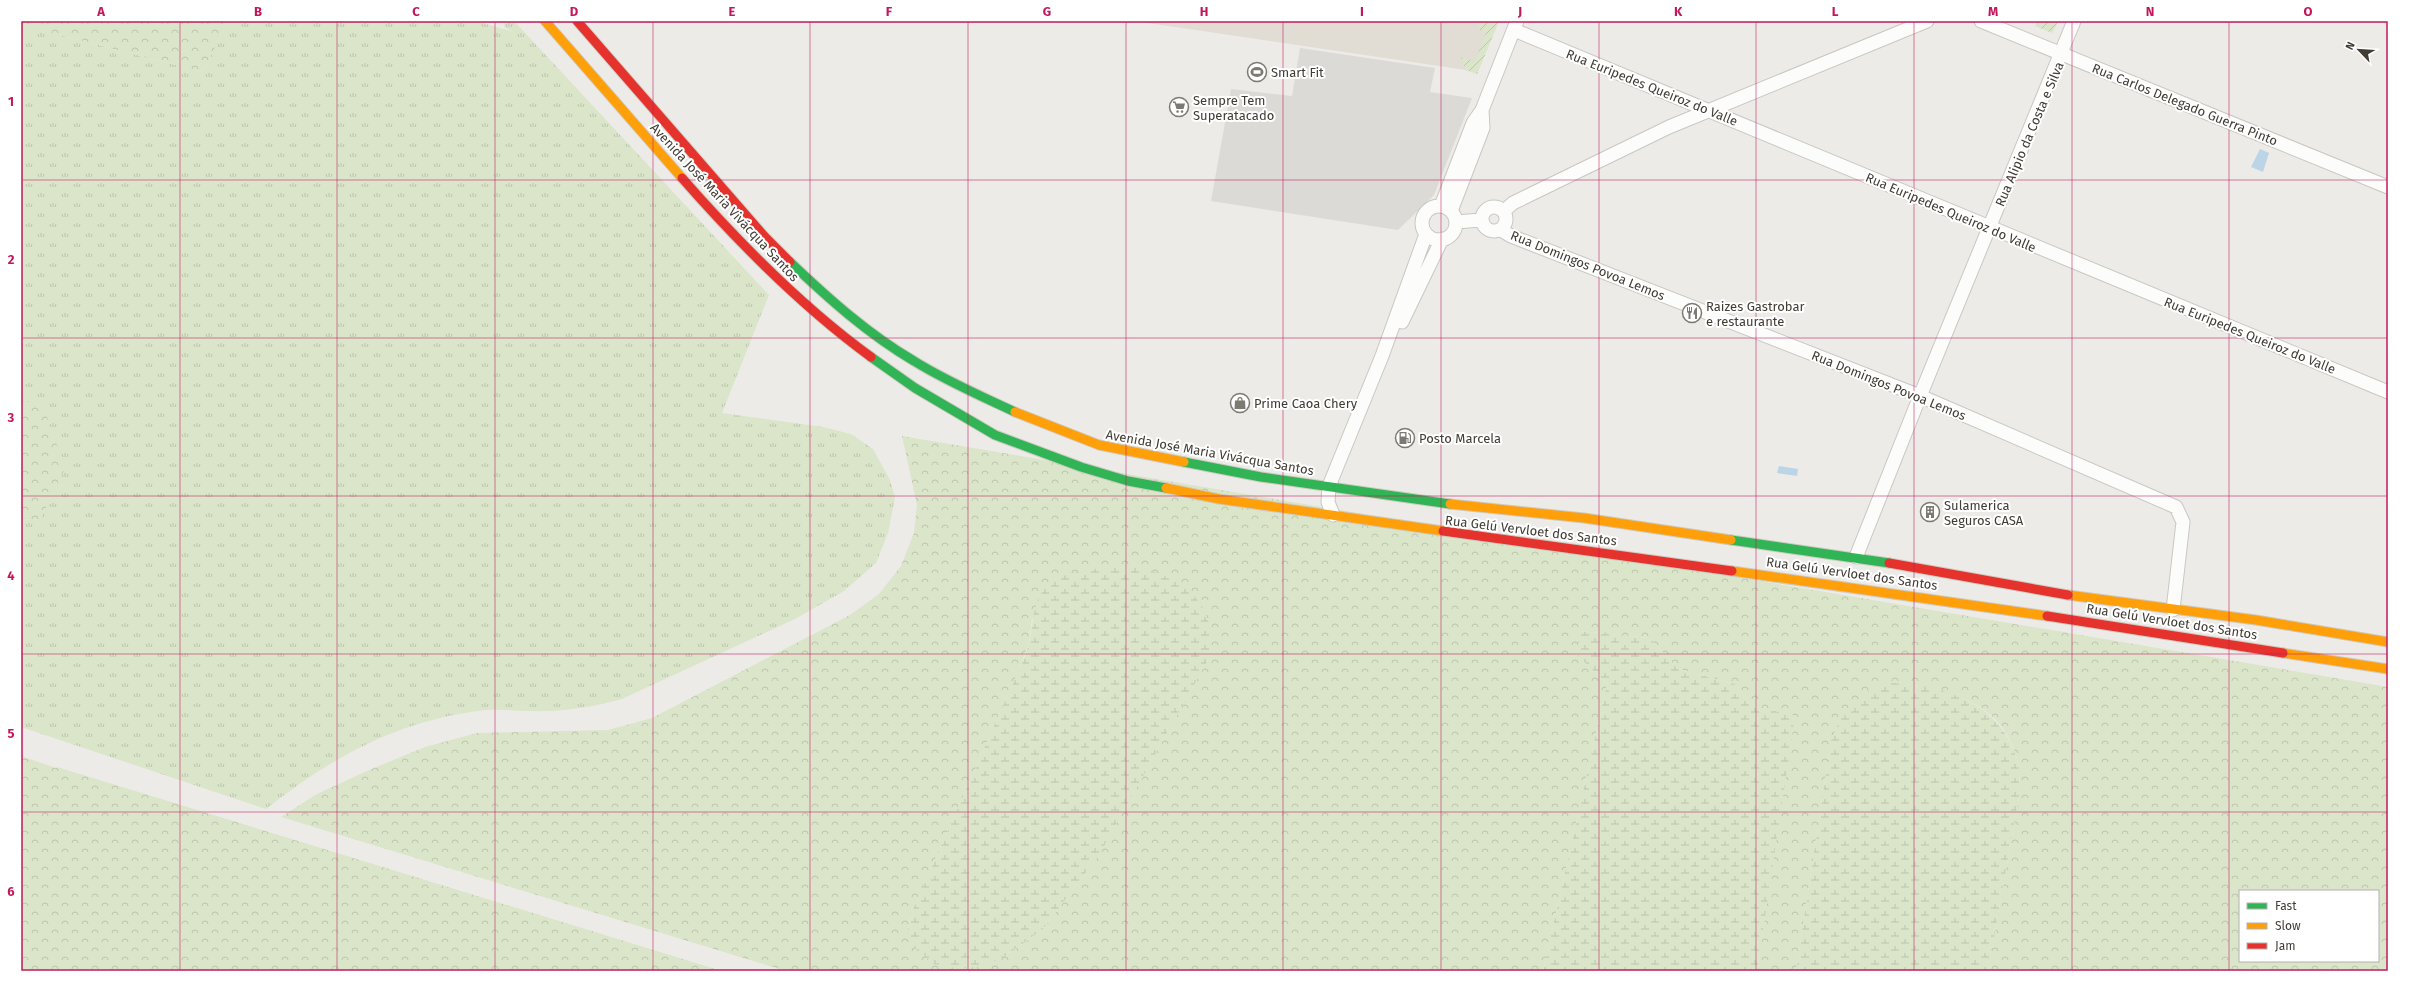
<svg xmlns="http://www.w3.org/2000/svg" width="2409" height="992" font-family="'Fira Sans',sans-serif">
<style>
.residential{fill:#e1ddd4}
.grass{fill:url(#grass-tufts)}
.forest{fill:url(#forest-crowns);fill-rule:evenodd}
.wetland{fill:url(#wetland-marsh)}
.garden{fill:url(#garden-furrows)}
.parking{fill:#dcdad7}
.water{fill:#bbd5e7}
.lines{fill:none;stroke-linecap:round;stroke-linejoin:round}
.street-casing{stroke:#c9c7c3;stroke-width:15}
.fast-casing{stroke:#cecac1;stroke-width:11}
.slow-casing{stroke:#cecac1;stroke-width:11}
.jam-casing{stroke:#cecac1;stroke-width:11}
.street{stroke:#fcfcfb;stroke-width:13}
.fast{stroke:#30b455;stroke-width:9}
.slow{stroke:#ff9f0a;stroke-width:9}
.jam{stroke:#e5322d;stroke-width:9}
.grid{fill:none;stroke:#c2185b;stroke-width:1;stroke-opacity:0.55}
.labels{text-anchor:middle;stroke-width:4;stroke-linejoin:round;paint-order:stroke}
.poi-label{font-size:13px;fill:#413c34;stroke:#fff;text-anchor:start}
.street-label{font-size:13px;fill:#413c34;stroke:#fff}
.neatline{fill:none;stroke:#c2185b;stroke-width:1.5}
.grid-label{font-size:13px;text-anchor:middle;font-weight:bold;fill:#c2185b}
</style>
<defs>
<pattern id="grass-tufts" width="24" height="20" patternUnits="userSpaceOnUse"><rect width="24" height="20" fill="#dae5c9"/><path d="M3 7l-1-3M5 7V3M7 7l1-3M15 17l-1-3M17 17v-4M19 17l1-3" fill="none" stroke="#bcc5ad"/></pattern>
<pattern id="forest-crowns" width="20" height="18" patternUnits="userSpaceOnUse"><rect width="20" height="18" fill="#dae5c9"/><path d="M2 6a3 3 0 1 1 6 0M12 15a3 3 0 1 1 6 0" fill="none" stroke="#bcc5ad"/></pattern>
<pattern id="wetland-marsh" width="20" height="14" patternUnits="userSpaceOnUse"><rect width="20" height="14" fill="#dae5c9"/><path d="M1 5h8M5 5V1M11 12h8M15 12V8" fill="none" stroke="#bcc5ad"/></pattern>
<pattern id="garden-furrows" width="10" height="10" patternUnits="userSpaceOnUse"><rect width="10" height="10" fill="#dae5c9"/><path d="M-1 1l2-2M0 10L10 0M9 11l2-2" fill="none" stroke="#bcc5ad"/></pattern>
</defs>
<rect width="100%" height="100%" fill="#edebe7"/>
<path class="residential" d="M 1134,21 L 1499,21 L 1477,74 L 1466,70 Z"/>
<path class="grass" d="M 228,21 L 476,21 L 514,32 L 504,27 L 505,21 L 514,21 L 769,295 L 722,413 L 823,427 L 851,434 L 873,449 L 890,480 L 895,497 L 888,533 L 876,563 L 844,591 L 795,619 L 622,699 C 590,708 560,712 527,711 C 514,711 500,709 487,710 C 401,719 333,756 266,809 L 21,727 L 21,519 L 40,520 L 43,406 L 21,399 L 21,25 L 203,72 Z"/>
<path class="forest" d="M 21,21 L 228,21 L 203,72 L 21,25 Z
M 21,399 L 43,406 L 65,468 L 40,520 L 21,519 Z
M 902,436 L 2388,687 L 2388,971 L 1988,971 L 2020,791 C 2019,782 2020,772 2018,763 C 2005,706 1960,694 1910,684 L 1831,741 L 1796,971 L 1757,971 L 1794,716 L 1750,705 L 1735,684 L 1678,669 L 1650,638 L 1579,631 L 1578,656 L 1607,684 L 1543,971 L 786,971 L 281,817 L 315,795 L 369,770 L 425,747 L 477,733 L 608,730 L 652,718 L 850,615 L 879,594 L 901,566 L 914,533 L 917,505 ZM 1032,619 L 1209,658 L 1099,855 L 1043,929 L 1007,955 L 908,928 L 914,907 L 1018,672 L 1029,643 ZM 2240,891 L 2378,891 L 2378,961 L 2240,961 Z
M 21,756 L 56,768 L 57,767 L 722,971 L 21,971 Z"/>
<path class="wetland" d="M 1113,566 C 1124,567 1138,567 1149,570 C 1193,584 1218,611 1209,658 L 1099,855 L 1043,929 L 1007,955 L 984,966 L 959,969 L 934,964 L 913,947 L 908,929 L 914,907 L 1018,672 C 1022,662 1027,653 1029,643 C 1034,622 1032,595 1053,581 C 1069,571 1095,569 1113,566 Z
M 1578,631 L 1650,638 L 1678,669 L 1735,684 L 1750,705 L 1795,716 L 1757,971 L 1543,971 L 1607,684 L 1578,656 Z
M 1891,683 C 1945,685 2004,704 2018,763 C 2020,772 2019,782 2020,791 L 1988,971 L 1796,971 L 1831,741 C 1844,708 1855,692 1891,683 Z"/>
<path class="garden" d="M 1479,21 L 1499,21 L 1477,74 L 1466,70 L 1460,57 L 1475,61 L 1486,33 L 1477,28 Z
M 2038,21 L 2059,21 L 2052,33 L 2035,26 Z"/>
<path class="parking" d="M 1300,48 L 1435,68 L 1430,92 L 1472,98 L 1434,195 L 1398,230 L 1211,201 L 1231,89 L 1292,96 Z"/>
<path class="water" d="M 2260,149 L 2269,153 L 2263,172 L 2251,167 Z
M 1779,466 L 1798,469 L 1797,476 L 1777,473 Z"/>
<g class="lines">
<defs>
<path id="street" d="M 1981,21 L 2388,187
M 1514,30 L 2388,392
M 1441,206 L 1473,123 L 1482,110 L 1517,21
M1422 223a17 17 0 1 1 34 0a17 17 0 1 1-34 0Z
M1482 219a12 12 0 1 1 24 0a12 12 0 1 1-24 0Z
M 1451,211 L 1483,128 L 1482,110
M 1504,211 L 1513,203 L 1669,127 L 1927,21
M 1456,222 L 1481,220
M 1501,230 L 1511,236 L 1920,396 L 2176,507 L 2183,522 L 2173,610
M 1402,322 L 1442,239
M 1333,515 L 1328,502 L 1329,486 L 1382,356 L 1426,234
M 1856,557 L 1920,396 L 2074,21"/>
<path id="fast" d="M 790,262 C 829,299 868,334 914,361 C 946,381 981,396 1015,412
M 871,357 L 915,388 L 995,435 L 1081,467 L 1128,481 L 1166,488
M 1184,462 L 1261,477 L 1450,504
M 1731,540 L 1889,563"/>
<path id="slow" d="M 545,21 L 682,178
M 1015,412 L 1099,445 L 1184,462
M 1166,488 L 1219,499 L 1443,531
M 1450,504 L 1584,518 L 1731,540
M 1732,571 L 2047,616
M 2068,595 L 2256,620 L 2388,642
M 2283,653 L 2388,669"/>
<path id="jam" d="M 577,21 L 765,237 L 790,262
M 682,178 C 739,243 801,306 871,357
M 1443,531 L 1732,571
M 1889,563 L 2068,595
M 2047,616 L 2283,653"/>
</defs>
<use href="#street" class="street-casing"/>
<use href="#fast" class="fast-casing"/>
<use href="#slow" class="slow-casing"/>
<use href="#jam" class="jam-casing"/>
<use href="#street" class="street"/>
<use href="#fast" class="fast"/>
<use href="#slow" class="slow"/>
<use href="#jam" class="jam"/>
</g>
<path class="grid" d="M 180,21 L 180,971M 337,21 L 337,971M 495,21 L 495,971M 653,21 L 653,971M 810,21 L 810,971M 968,21 L 968,971M 1126,21 L 1126,971M 1283,21 L 1283,971M 1441,21 L 1441,971M 1599,21 L 1599,971M 1756,21 L 1756,971M 1914,21 L 1914,971M 2072,21 L 2072,971M 2229,21 L 2229,971M 21,180 L 2388,180M 21,338 L 2388,338M 21,496 L 2388,496M 21,654 L 2388,654M 21,812 L 2388,812"/>
<defs>
<symbol id="stadium-ring" viewBox="-11 -11 22 22"><circle r="9.5" fill="#fff" stroke="#7d7973" stroke-width="1.5"/><path d="M0-5a6.5 5 0 1 0 0 10a6.5 5 0 1 0 0-10ZM-3.5-1.8h7v3.6h-7Z" fill="#7d7973"/></symbol>
<symbol id="supermarket-ring" viewBox="-11 -11 22 22"><circle r="9.5" fill="#fff" stroke="#7d7973" stroke-width="1.5"/><path d="M-6-5.5h2.5l.6 2H6L4.5 2H-2.5L-4.4-4H-6ZM-1.5 3.2a1.3 1.3 0 1 0 .1 0ZM3 3.2a1.3 1.3 0 1 0 .1 0Z" fill="#7d7973"/></symbol>
<symbol id="restaurant-ring" viewBox="-11 -11 22 22"><circle r="9.5" fill="#fff" stroke="#7d7973" stroke-width="1.5"/><path d="M-5-6h1v4h1v-4h1v4h1v-4h1v5L-1.5 .5V6h-2V.5L-5-1ZM5-6V6H3V1.5H1.5Q1.5-4 5-6Z" fill="#7d7973"/></symbol>
<symbol id="shop-ring" viewBox="-11 -11 22 22"><circle r="9.5" fill="#fff" stroke="#7d7973" stroke-width="1.5"/><path d="M-5-2.5h2.3a2.7 3.5 0 0 1 5.4 0H5L5.5 6h-11ZM-1.5-2.5h3a1.5 2.3 0 0 0-3 0Z" fill="#7d7973"/></symbol>
<symbol id="fuel-ring" viewBox="-11 -11 22 22"><circle r="9.5" fill="#fff" stroke="#7d7973" stroke-width="1.5"/><path d="M-5.5-6h7V0h2V4h1.3V-2.5L3-4.5l.8-.8L6-3V5H2.5V1h-1V6h-7ZM-4.2-4.7v3.2H.2V-4.7Z" fill="#7d7973"/></symbol>
<symbol id="building-ring" viewBox="-11 -11 22 22"><circle r="9.5" fill="#fff" stroke="#7d7973" stroke-width="1.5"/><path d="M-4-6H4V6H1V3H-1V6H-4ZM-2.5-4.3h1.7v1.8h-1.7ZM.8-4.3h1.7v1.8H.8ZM-2.5-1h1.7V.8h-1.7ZM.8-1h1.7V.8H.8Z" fill="#7d7973"/></symbol>
</defs>
<g fill-rule="evenodd">
<use href="#stadium-ring" x="1246" y="61" width="22" height="22"/>
<use href="#supermarket-ring" x="1168" y="96" width="22" height="22"/>
<use href="#restaurant-ring" x="1681" y="302" width="22" height="22"/>
<use href="#shop-ring" x="1229" y="392" width="22" height="22"/>
<use href="#fuel-ring" x="1394" y="427" width="22" height="22"/>
<use href="#building-ring" x="1919" y="501" width="22" height="22"/>
</g>
<g class="labels">
<g class="poi-label">
<text x="1271" y="77">Smart Fit</text>
<text x="1193" y="105">Sempre Tem<tspan x="1193" dy="15">Superatacado</tspan></text>
<text x="1706" y="311">Raizes Gastrobar<tspan x="1706" dy="15">e restaurante</tspan></text>
<text x="1254" y="408">Prime Caoa Chery</text>
<text x="1419" y="443">Posto Marcela</text>
<text x="1944" y="510">Sulamerica<tspan x="1944" dy="15">Seguros CASA</tspan></text>
</g>
<g class="street-label">
<text transform="translate(1652 87) rotate(22)" y="5">Rua Euripedes Queiroz do Valle</text>
<text transform="translate(2185 104) rotate(22)" y="5">Rua Carlos Delegado Guerra Pinto</text>
<text transform="translate(2029 134) rotate(-67)" y="5">Rua Alipio da Costa e Silva</text>
<text transform="translate(725 202) rotate(47)" y="5">Avenida José Maria Vivácqua Santos</text>
<text transform="translate(1951 212) rotate(23)" y="5">Rua Euripedes Queiroz do Valle</text>
<text transform="translate(1588 265) rotate(22)" y="5">Rua Domingos Povoa Lemos</text>
<text transform="translate(2250 335) rotate(22)" y="5">Rua Euripedes Queiroz do Valle</text>
<text transform="translate(1889 385) rotate(22)" y="5">Rua Domingos Povoa Lemos</text>
<text transform="translate(1210 452) rotate(10)" y="5">Avenida José Maria Vivácqua Santos</text>
<text transform="translate(1531 530) rotate(7)" y="5">Rua Gelú Vervloet dos Santos</text>
<text transform="translate(1852 573) rotate(8)" y="5">Rua Gelú Vervloet dos Santos</text>
<text transform="translate(2172 621) rotate(9)" y="5">Rua Gelú Vervloet dos Santos</text>
</g>
</g>
<rect width="2409" height="992" fill="none" stroke="#ffffff" stroke-width="44"/>
<rect x="2239" y="890" width="140" height="72" fill="#ffffff" stroke="#b3b1ae"/>
<rect x="2247" y="903" width="20" height="6" fill="#30b455" stroke="#b3b1ae"/>
<text x="2275" y="910" font-size="12" fill="#413c34">Fast</text>
<rect x="2247" y="923" width="20" height="6" fill="#ff9f0a" stroke="#b3b1ae"/>
<text x="2275" y="930" font-size="12" fill="#413c34">Slow</text>
<rect x="2247" y="943" width="20" height="6" fill="#e5322d" stroke="#b3b1ae"/>
<text x="2275" y="950" font-size="12" fill="#413c34">Jam</text>
<g transform="translate(2359 50) rotate(295)" stroke="#ffffff" stroke-width="3" paint-order="stroke">
<path d="M0-3L7 15L0 10L-7 15Z" fill="#413c34"/>
<text y="-6" font-size="11" font-weight="bold" text-anchor="middle" fill="#413c34">N</text>
</g>
<rect x="22" y="22" width="2365" height="948" class="neatline"/>
<g class="grid-label">
<text x="101" y="16">A</text>
<text x="258" y="16">B</text>
<text x="416" y="16">C</text>
<text x="574" y="16">D</text>
<text x="732" y="16">E</text>
<text x="889" y="16">F</text>
<text x="1047" y="16">G</text>
<text x="1204" y="16">H</text>
<text x="1362" y="16">I</text>
<text x="1520" y="16">J</text>
<text x="1678" y="16">K</text>
<text x="1835" y="16">L</text>
<text x="1993" y="16">M</text>
<text x="2150" y="16">N</text>
<text x="2308" y="16">O</text>
<text x="11" y="106">1</text>
<text x="11" y="264">2</text>
<text x="11" y="422">3</text>
<text x="11" y="580">4</text>
<text x="11" y="738">5</text>
<text x="11" y="896">6</text>
</g>
</svg>
